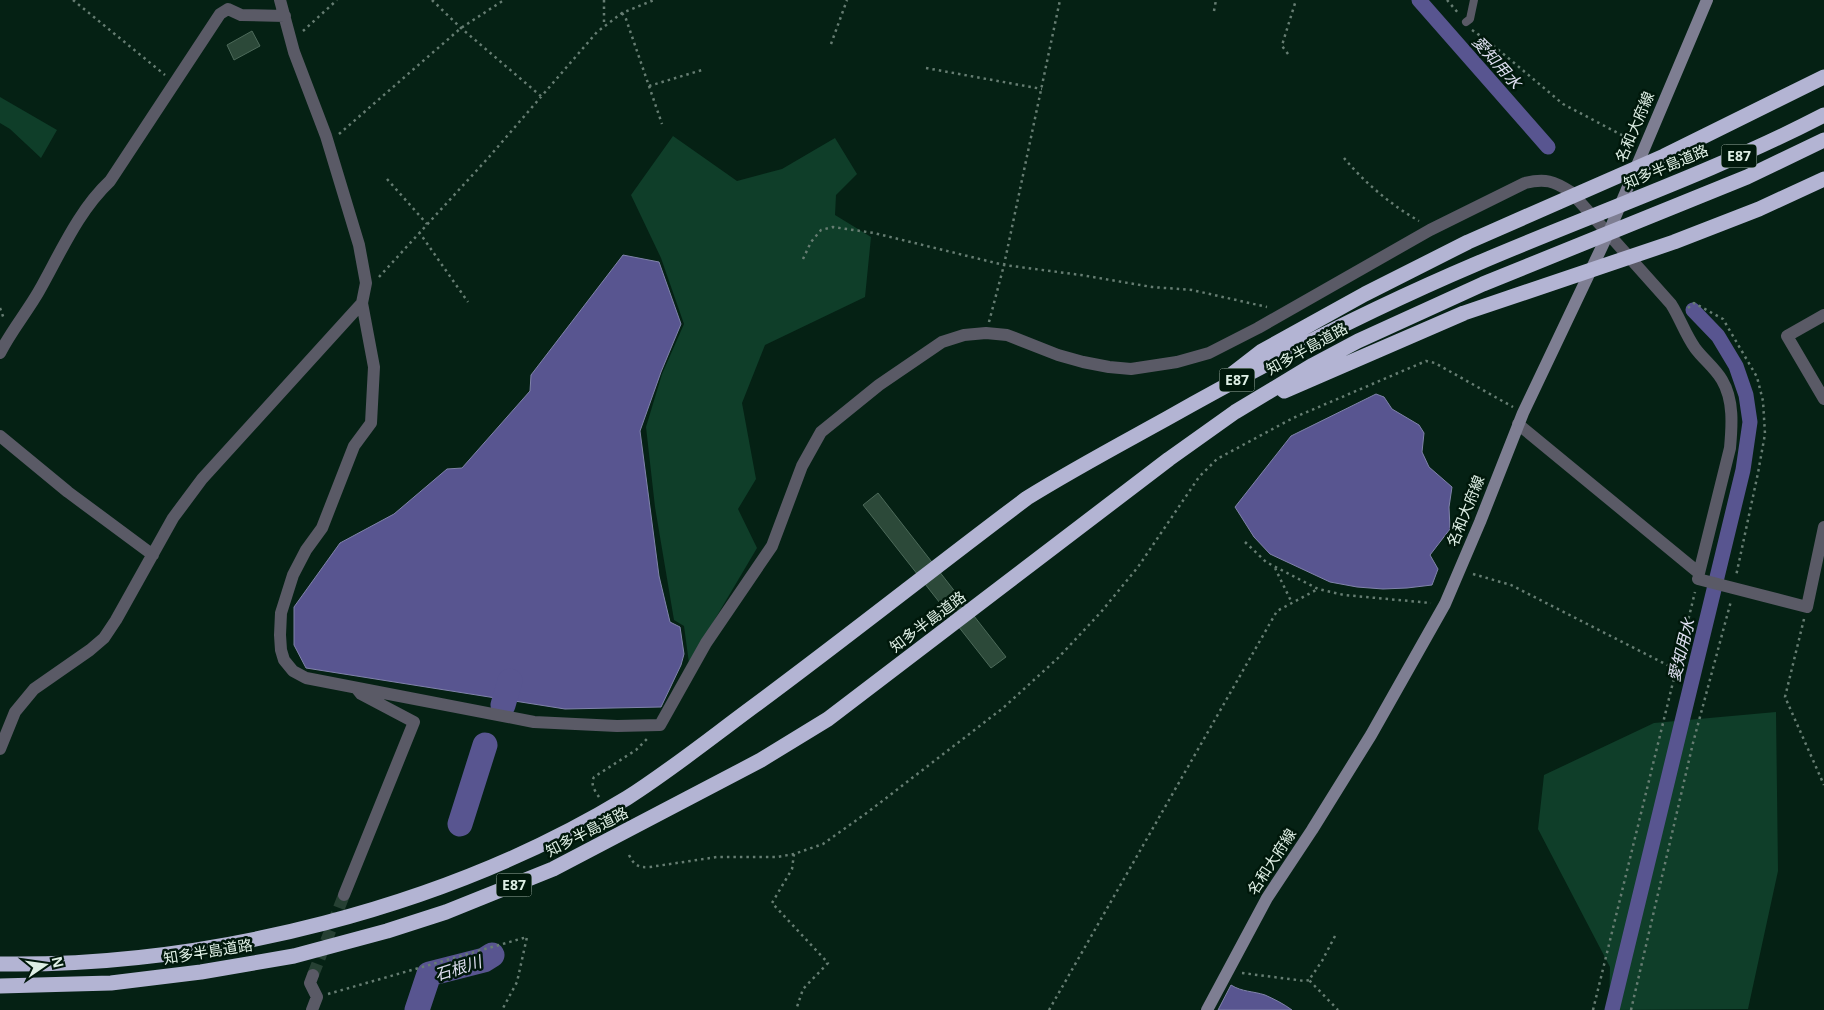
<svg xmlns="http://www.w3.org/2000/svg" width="1824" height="1010" font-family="'Open Sans','Noto Sans JP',sans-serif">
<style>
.green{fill:#0f3e29}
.water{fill:#585590;stroke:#8083aa}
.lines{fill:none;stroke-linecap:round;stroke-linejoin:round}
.canal{stroke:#585590;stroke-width:15}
.river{stroke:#585590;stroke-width:25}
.building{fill:#2c4939;stroke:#4d6a5a}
.street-tunnel{stroke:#264033;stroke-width:12;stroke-dasharray:12 6;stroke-linecap:butt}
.path{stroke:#667d72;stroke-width:2.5;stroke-dasharray:2.5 4;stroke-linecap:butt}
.lane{stroke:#5a5a66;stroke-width:8}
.street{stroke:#5a5a66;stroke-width:12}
.secondary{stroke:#7e7e92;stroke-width:12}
.highway{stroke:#b3b4d3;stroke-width:15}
.labels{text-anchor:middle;stroke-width:5;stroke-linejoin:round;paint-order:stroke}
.shield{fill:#00180b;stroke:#9baea4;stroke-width:1}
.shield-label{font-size:14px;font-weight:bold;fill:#deefe5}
.street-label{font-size:15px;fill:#deefe5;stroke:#00180b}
.water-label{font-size:16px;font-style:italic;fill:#dfe0f2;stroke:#00180b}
</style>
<rect width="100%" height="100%" fill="#052114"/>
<path class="green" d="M 0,97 L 57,130 L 41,158 L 10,129 L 0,123 Z
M 673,136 L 737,181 L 782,169 L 835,138 L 857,174 L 836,195 L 835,215 L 871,237 L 865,297 L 765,345 L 742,403 L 756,479 L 738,509 L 757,548 L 689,663 L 684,626 L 674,620 L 655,507 L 646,427 L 662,374 L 684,324 L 661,258 L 631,195 Z
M 1776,712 L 1778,871 L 1748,1009 L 1609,1010 L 1610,967 L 1538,829 L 1544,775 L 1654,723 Z"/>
<path class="water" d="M 623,255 L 659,262 L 681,324 L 661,372 L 640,431 L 659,576 L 670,622 L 680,627 L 684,654 L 681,665 L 661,707 L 565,709 L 306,668 L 294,645 L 294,607 L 340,543 L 394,514 L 447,469 L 462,468 L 530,391 L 531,375 Z
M 1376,394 L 1384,397 L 1392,409 L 1419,425 L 1424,433 L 1422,452 L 1429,467 L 1452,487 L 1449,507 L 1450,529 L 1430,555 L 1438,569 L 1432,585 L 1407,588 L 1383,589 L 1357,587 L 1330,582 L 1270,554 L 1254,537 L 1235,507 L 1291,436 Z
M 1231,985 C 1242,992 1253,991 1265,995 C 1274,999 1284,1004 1292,1010 L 1218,1010 Z"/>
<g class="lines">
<path class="canal" d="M 1419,0 L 1548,147
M 1612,1010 L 1743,470 L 1750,422 L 1746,395 L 1736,366 L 1718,336 L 1693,310"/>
<path class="river" d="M 503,705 L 510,681
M 460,824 L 485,745
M 417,1010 L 429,974 L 484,960 L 492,955"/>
</g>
<path class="building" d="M 252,31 L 260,46 L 234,60 L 227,45 Z
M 878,493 L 1006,657 L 991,668 L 863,505 Z"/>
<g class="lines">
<path class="street-tunnel" d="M 313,975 L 344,895"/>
<path class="path" d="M 73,0 L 165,75
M 432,0 L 461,28 L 542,97
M 604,0 L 604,26
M 1447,0 L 1459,14
M 1214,11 L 1216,0
M 622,13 L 626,19 L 662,124
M 1472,30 L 1488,41 L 1563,104 L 1633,141
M 303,31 L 337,0
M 831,44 L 847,0
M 1288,54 L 1282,46 L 1283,42 L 1296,0
M 926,68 L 1042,89
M 649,86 L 702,70
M 339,134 L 461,28 L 504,0
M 1344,158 C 1364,182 1391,205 1419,221
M 387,179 L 427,224
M 419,232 L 468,302
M 803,259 L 811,242 L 821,230 L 833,227 L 874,233 L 1004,265 L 1081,275 L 1152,287 L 1192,290 L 1267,307
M 379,277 L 489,157 L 597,32 L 622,13 L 654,0
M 0,308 L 4,319
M 1688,308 L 1694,303 L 1723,319 L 1757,377 L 1763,401 L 1765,434 L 1758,473 L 1736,576
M 989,322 L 1004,265 L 1060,0
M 1245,542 L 1266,562 L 1318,589 L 1344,595 L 1431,603
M 1275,568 L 1292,603
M 1473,574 L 1511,585 L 1677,670
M 1804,619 L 1785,697 L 1824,785
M 599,797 C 595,791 590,784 594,777 L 636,750 L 647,739
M 794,854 L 792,869 L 772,903 L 828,963 L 803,989 L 796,1010
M 629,855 C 634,865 638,868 650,867 L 717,857 L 777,857 L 794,854 L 823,844 L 868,812 L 1003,708 L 1057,659 L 1101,612 L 1138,567 L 1199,477 L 1217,459 L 1293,418 L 1426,361 L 1435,363 L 1513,407
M 1335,936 L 1322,961 L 1309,980 L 1338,1010
M 1242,973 L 1305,981 L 1309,980
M 328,994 L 527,937 L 517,982 L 502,1010
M 1049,1010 L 1277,611 L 1318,589
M 1593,1010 L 1695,592
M 1631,1010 L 1693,743 L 1731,601"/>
<path class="lane" d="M 1466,22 L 1470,19 L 1474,0"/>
<path class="street" d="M 280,0 L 294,52 L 326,136 L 359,245 L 366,283 L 362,303 L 374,367 L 371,423 L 354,446 L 322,528 L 306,550 L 293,575 L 281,613 L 280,635 L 281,650 L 284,660 L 293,671 L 306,678 L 534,722 L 617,726 L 660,725 L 706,643 L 772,546 L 802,466 L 821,432 L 879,385 L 942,342 L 964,335 L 986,333 L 1007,335 L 1058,355 L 1083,362 L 1109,367 L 1131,369 L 1177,362 L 1209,353 L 1258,328 L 1430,230 L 1525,183 C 1545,178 1554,181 1571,192 L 1671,304 C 1680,318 1685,334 1695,348 C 1703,359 1715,368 1722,380 C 1734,400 1732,426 1730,448 L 1699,573 L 1518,424
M 1824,315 L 1787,336 L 1824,399
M 0,353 C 11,331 27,312 39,291 C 60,254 78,211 110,181 L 220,14 L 228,9 L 241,15 L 285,16
M 0,436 L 68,492 L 153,555
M 1698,579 L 1807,607 L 1824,527
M 0,749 L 15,712 L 34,689 L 90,650 L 104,638 L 116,620 L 173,518 L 202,479 L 362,303
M 344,895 L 414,722 L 361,694 L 357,689
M 312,1010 L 317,997 L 310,983 L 313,975"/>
<path class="secondary" d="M 1207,1010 L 1267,898 L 1312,830 L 1371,735 L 1445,604 L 1480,522 L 1523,413 L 1608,234 L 1707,0"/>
<path class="highway" d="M 1231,375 L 1262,351 L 1365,294 L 1468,242 L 1664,156 L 1824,77
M 1284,391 L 1464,313 L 1674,242 L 1759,209 L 1824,179
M 0,964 C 209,967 448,907 627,798 C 671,770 712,737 754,706 C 846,638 935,567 1027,498 C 1072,470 1119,445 1166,419 C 1267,362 1370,309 1476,264 C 1592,214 1712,173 1824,115
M 0,986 L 111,983 L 201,972 L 294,956 L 387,931 L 446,912 L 553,869 L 761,760 L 828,719 L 1169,459 L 1235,412 L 1313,365 L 1358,341 L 1483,284 L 1747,177 L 1824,140"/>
</g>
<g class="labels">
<g class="shield">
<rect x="1721.5" y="144.5" width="35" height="23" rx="4"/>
<rect x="1219.5" y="368.5" width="35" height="23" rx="4"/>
<rect x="496.5" y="873.5" width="35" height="23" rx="4"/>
</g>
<g class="shield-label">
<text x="1739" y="161">E87</text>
<text x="1237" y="385">E87</text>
<text x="514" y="890">E87</text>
</g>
<g class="street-label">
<text transform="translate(1635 127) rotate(-67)" y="5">名和大府線</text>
<text transform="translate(1666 167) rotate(-23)" y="5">知多半島道路</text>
<text transform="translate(1307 349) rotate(-29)" y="5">知多半島道路</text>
<text transform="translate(1466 511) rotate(-68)" y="5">名和大府線</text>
<text transform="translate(928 622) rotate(-37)" y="5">知多半島道路</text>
<text transform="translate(587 832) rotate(-27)" y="5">知多半島道路</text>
<text transform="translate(1272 862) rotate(-57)" y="5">名和大府線</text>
<text transform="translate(208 952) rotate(-9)" y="5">知多半島道路</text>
</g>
<g class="water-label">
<text transform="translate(1497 62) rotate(48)" y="6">愛知用水</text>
<text transform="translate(1681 650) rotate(-76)" y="6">愛知用水</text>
<text transform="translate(458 968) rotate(-18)" y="6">石根川</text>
</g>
</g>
<g transform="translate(45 965) rotate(77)" stroke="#00180b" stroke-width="4" paint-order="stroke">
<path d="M0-4L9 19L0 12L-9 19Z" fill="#deefe5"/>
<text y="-8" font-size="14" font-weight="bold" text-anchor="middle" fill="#deefe5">N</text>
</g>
</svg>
